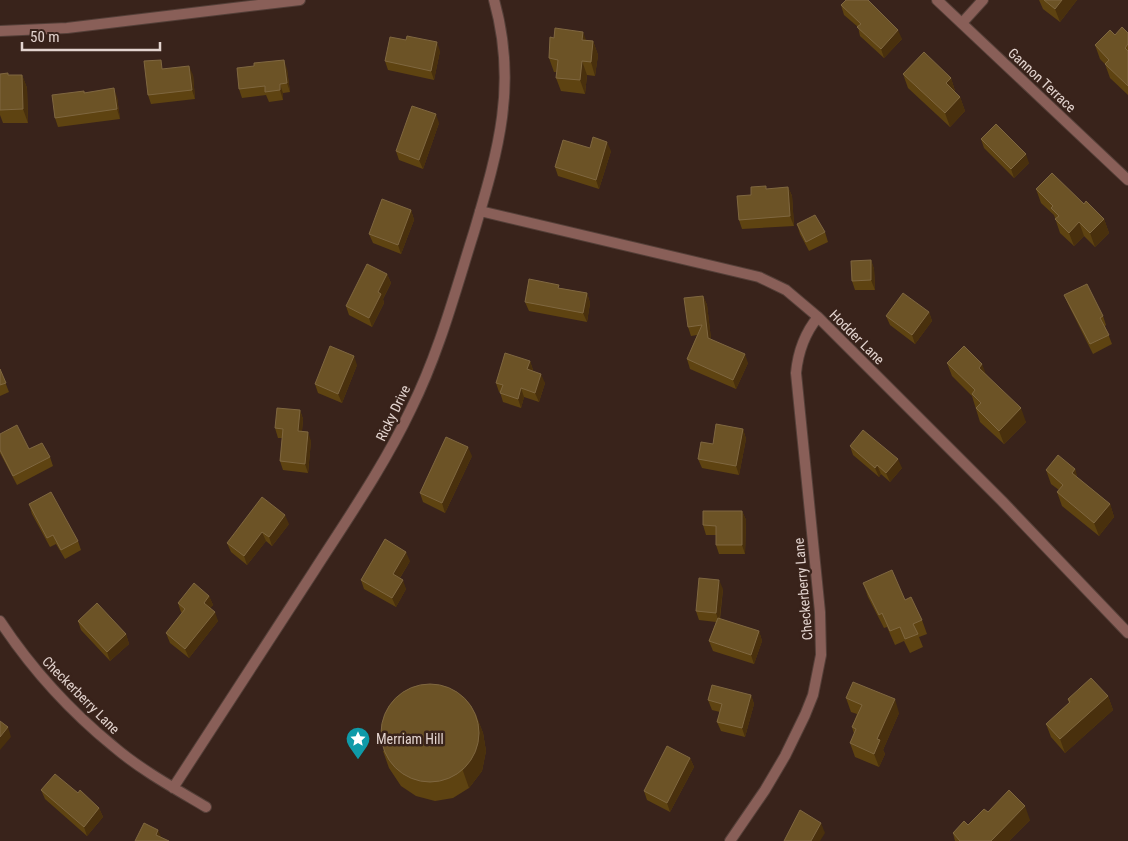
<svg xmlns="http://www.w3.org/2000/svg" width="1128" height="841" font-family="'Roboto Condensed',sans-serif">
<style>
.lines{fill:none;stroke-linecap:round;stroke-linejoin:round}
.minor-casing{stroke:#543f38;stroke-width:12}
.minor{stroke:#895f58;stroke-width:10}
.wall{fill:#5e4311}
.shaded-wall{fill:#49300d}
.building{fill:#6c5326;stroke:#7f6740}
.labels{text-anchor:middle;stroke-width:5;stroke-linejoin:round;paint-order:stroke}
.street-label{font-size:14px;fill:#e3d4cf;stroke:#39231b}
.poi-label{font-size:14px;fill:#e3d4cf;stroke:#39231b;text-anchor:start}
</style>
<rect width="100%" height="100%" fill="#39231b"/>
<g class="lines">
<defs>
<path id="minor" d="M 937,0 L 1128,180
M 962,23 L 983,0
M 0,31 L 67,28 L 300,0
M 480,211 L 759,277 L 786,290 L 818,317 L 1002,501 L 1128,633
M 0,621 C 31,668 69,710 113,746 C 141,770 174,788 206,807
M 173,788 C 220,715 267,643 314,571 C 348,518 384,466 411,409 C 439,353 455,292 474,232 C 498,151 518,85 494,0
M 730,841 L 765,790 L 785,756 L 805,715 L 813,695 L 821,655 L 820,612 L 796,373 C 798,352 804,334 818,317"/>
</defs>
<use href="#minor" class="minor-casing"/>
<use href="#minor" class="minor"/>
</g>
<path class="wall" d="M 1039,0 L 1077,0 L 1060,22 L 1043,9 Z
M 841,5 L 902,39 L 884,58 L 860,36 L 858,27 L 844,15 Z
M 1128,33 L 1128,95 L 1110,78 L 1105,64 L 1100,59 L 1095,45 L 1115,35 Z
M 586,40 L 593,41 L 598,55 L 595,76 L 587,75 L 585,94 L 561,91 L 556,78 L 557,72 L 554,72 L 549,58 Z
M 440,51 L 434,80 L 388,70 L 385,61 Z
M 164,69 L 193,75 L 195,99 L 151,104 L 148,95 Z
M 287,69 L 290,92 L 283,93 L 283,100 L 269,102 L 266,95 L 242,98 L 239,89 Z
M 0,74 L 8,75 L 22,75 L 27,88 L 28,123 L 3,123 L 0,115 Z
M 903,74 L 951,78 L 955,91 L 955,92 L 960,97 L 965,111 L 950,127 L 908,88 Z
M 84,91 L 85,93 L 117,97 L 120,119 L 58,127 L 55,118 Z
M 439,123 L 423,169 L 399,160 L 396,151 Z
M 981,139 L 1029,163 L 1014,178 L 984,148 Z
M 590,148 L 611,151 L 599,189 L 558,176 L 555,167 Z
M 788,187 L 792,196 L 794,226 L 742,229 L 739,220 L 751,195 L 767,189 Z
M 1036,189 L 1084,204 L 1104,219 L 1109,233 L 1095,247 L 1084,236 L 1074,246 L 1060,233 L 1054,215 L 1041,203 Z
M 411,210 L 414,220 L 401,254 L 373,243 L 369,234 Z
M 797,224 L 825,232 L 828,242 L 809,251 L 800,234 Z
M 871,260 L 874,269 L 875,290 L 855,290 L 852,281 Z
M 387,274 L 391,283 L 383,299 L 384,303 L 372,327 L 349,315 L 346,306 Z
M 560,288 L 587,293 L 590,303 L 587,322 L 529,311 L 525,302 Z
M 1064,295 L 1103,316 L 1106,325 L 1105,326 L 1112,344 L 1093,354 L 1068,304 Z
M 703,296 L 707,305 L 711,339 L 748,363 L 736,389 L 690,369 L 687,359 L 697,335 L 691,336 L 688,327 Z
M 929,312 L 932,321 L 915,344 L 890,325 L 886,316 Z
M 530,361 L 533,370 L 532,371 L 545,383 L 539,402 L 524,397 L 521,408 L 503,402 L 500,392 L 499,392 L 496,383 Z
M 947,363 L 986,374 L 1026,422 L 1004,444 L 980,422 L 972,396 L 952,376 Z
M 357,365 L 342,403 L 318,393 L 315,384 Z
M 0,369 L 9,392 L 0,396 Z
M 300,410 L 303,419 L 302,431 L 311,441 L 308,473 L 283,470 L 280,461 L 282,438 L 278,438 L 275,428 Z
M 743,429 L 746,439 L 739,475 L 702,468 L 698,459 L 713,444 Z
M 0,434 L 29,449 L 50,457 L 53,466 L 17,485 L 0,453 Z
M 850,446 L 902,468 L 890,482 L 881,474 L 879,477 L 853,455 Z
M 472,456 L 445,513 L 423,502 L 420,493 Z
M 1075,469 L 1077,477 L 1110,504 L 1114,517 L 1099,536 L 1062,506 L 1057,492 L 1059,490 L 1051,484 L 1046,470 Z
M 29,504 L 78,541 L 81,550 L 65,559 L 56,544 L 50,547 L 32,514 Z
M 742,511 L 746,520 L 745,554 L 719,554 L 716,545 L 716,535 L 706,535 L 703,525 Z
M 289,524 L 272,546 L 266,541 L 247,565 L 231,552 L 227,543 Z
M 410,561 L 400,578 L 406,589 L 396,607 L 364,589 L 361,580 Z
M 863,583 L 905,600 L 922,620 L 927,634 L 919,637 L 923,647 L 910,653 L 904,641 L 895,645 L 887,627 L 884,628 L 868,597 Z
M 723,589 L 720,619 L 759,631 L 762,641 L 754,664 L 713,651 L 709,641 L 716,622 L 699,620 L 696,611 Z
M 209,596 L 213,605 L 210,608 L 218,621 L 189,658 L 170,643 L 166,633 L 182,613 L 181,612 L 178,603 Z
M 78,621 L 126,634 L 129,644 L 110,661 L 81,630 Z
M 751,695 L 754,704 L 745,737 L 721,731 L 717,722 L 720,712 L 712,710 L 708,700 Z
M 1108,696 L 1113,710 L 1065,753 L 1051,737 L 1046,724 L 1069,703 L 1068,699 Z
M 846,698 L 899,713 L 883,750 L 885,754 L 879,767 L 855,757 L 850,743 L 854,734 L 852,727 L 857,714 L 851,712 Z
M 476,715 L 483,733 L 486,751 L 482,771 L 469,788 L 453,798 L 435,801 L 416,796 L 401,786 L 389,768 L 383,751 Z
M 690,758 L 694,767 L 670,812 L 647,800 L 644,791 Z
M 41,790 L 78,793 L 99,808 L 103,817 L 87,836 L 45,799 Z
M 988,812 L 1030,820 L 1009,841 L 955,841 L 953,833 L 968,825 Z"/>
<path class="shaded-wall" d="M 1062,0 L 1077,0 L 1060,22 L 1055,9 Z
M 898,30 L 902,39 L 884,58 L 881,49 Z
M 583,32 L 588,45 L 582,40 Z
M 593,41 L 598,55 L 595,76 L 591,62 Z
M 437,42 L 440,51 L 434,80 L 431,71 Z
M 284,60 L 287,69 L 290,92 L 287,83 Z
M 582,61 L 587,75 L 585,94 L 580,80 Z
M 189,66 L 193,75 L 195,99 L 192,90 Z
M 22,75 L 27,88 L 28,123 L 23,109 Z
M 951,78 L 955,91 L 950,97 L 946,83 Z
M 280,84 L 283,93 L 283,100 L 280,90 Z
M 114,88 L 117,97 L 120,119 L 117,109 Z
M 960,97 L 965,111 L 950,127 L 945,113 Z
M 436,114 L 439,123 L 423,169 L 419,160 Z
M 607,142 L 611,151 L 599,189 L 596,180 Z
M 1026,154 L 1029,163 L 1014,178 L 1011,169 Z
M 788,187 L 792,196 L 794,226 L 790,216 Z
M 411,210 L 414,220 L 401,254 L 398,245 Z
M 1104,219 L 1109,233 L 1095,247 L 1090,233 Z
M 1079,222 L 1084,236 L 1074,246 L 1069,233 Z
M 871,260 L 874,269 L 875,290 L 871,280 Z
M 387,274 L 391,283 L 383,299 L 384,303 L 372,327 L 369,318 L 378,292 Z
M 587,293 L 590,303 L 587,322 L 583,313 Z
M 703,296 L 707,305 L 712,347 L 708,338 Z
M 929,312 L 932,321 L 915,344 L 912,335 Z
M 745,354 L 748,363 L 736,389 L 733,380 Z
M 354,356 L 357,365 L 342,403 L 338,394 Z
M 530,361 L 533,370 L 530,378 L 527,369 Z
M 982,364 L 987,377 L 979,368 Z
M 541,374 L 545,383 L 539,402 L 535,393 Z
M 521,388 L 524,397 L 521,408 L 518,399 Z
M 1021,408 L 1026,422 L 1004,444 L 999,431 Z
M 300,410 L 303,419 L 301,440 L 298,431 Z
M 743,429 L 746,439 L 739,475 L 736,466 Z
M 308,432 L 311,441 L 308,473 L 305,464 Z
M 468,447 L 472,456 L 445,513 L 442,503 Z
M 898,459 L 902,468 L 890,482 L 886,473 Z
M 877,465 L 881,474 L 879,477 L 875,468 Z
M 1075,469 L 1079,483 L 1072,473 Z
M 1110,504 L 1114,517 L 1099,536 L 1094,523 Z
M 742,511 L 746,520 L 745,554 L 742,545 Z
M 285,515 L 289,524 L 272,546 L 269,537 Z
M 262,532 L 266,541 L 247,565 L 244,556 Z
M 406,552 L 410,561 L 396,584 L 393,574 Z
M 403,580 L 406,589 L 396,607 L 392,598 Z
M 719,580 L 723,589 L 719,622 L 716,613 Z
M 209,596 L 213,605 L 207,612 L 204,603 Z
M 215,612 L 218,621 L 189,658 L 185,649 Z
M 759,631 L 762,641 L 754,664 L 751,655 Z
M 126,634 L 129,644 L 110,661 L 107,652 Z
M 751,695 L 754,704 L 745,737 L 742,728 Z
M 1108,696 L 1113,710 L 1065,753 L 1060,739 Z
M 895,699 L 899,713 L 883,750 L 885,754 L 879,767 L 874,754 L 877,739 Z
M 476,715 L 483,733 L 486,751 L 482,771 L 469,788 L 463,771 Z
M 8,727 L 11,737 L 0,750 L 0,737 Z
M 690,758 L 694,767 L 670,812 L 667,803 Z
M 1025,806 L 1030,820 L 1009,841 L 991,841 Z
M 99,808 L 103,817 L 87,836 L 84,827 Z
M 821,823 L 825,833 L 820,841 L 811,841 Z
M 158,830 L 162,839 L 156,835 Z"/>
<path class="building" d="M 846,0 L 868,0 L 898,30 L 881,49 L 857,27 L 861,24 L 841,5 Z
M 1044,0 L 1062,0 L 1055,9 Z
M 1122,27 L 1128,33 L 1128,44 L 1125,48 L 1128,51 L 1128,86 L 1105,64 L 1109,60 L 1095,45 L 1110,30 L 1115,35 Z
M 555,28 L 583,32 L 582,40 L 593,41 L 591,62 L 582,61 L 580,80 L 556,78 L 558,60 L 549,58 L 550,37 L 554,38 Z
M 407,36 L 437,42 L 431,71 L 385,61 L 390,37 L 406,40 Z
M 924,52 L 951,78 L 946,83 L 960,97 L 945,113 L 903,74 Z
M 161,60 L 162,69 L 189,66 L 192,90 L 148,95 L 144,61 Z
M 284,60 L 287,83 L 280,84 L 280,90 L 265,92 L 265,86 L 239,89 L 237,68 L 254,66 L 254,63 Z
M 8,73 L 8,75 L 22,75 L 23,109 L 0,110 L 0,74 Z
M 114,88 L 117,109 L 55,118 L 52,95 L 84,91 L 84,93 Z
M 412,106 L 436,114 L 419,160 L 396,151 Z
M 996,124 L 1026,154 L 1011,169 L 981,139 Z
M 593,137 L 607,142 L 596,180 L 555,167 L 563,140 L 590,148 Z
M 1052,173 L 1084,204 L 1086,201 L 1104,219 L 1090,233 L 1079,222 L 1069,233 L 1055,219 L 1059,216 L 1051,208 L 1053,206 L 1036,189 Z
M 766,186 L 766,189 L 788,187 L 790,216 L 739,220 L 737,196 L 751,195 L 751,187 Z
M 382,199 L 411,210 L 398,245 L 369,234 Z
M 815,215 L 825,232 L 806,242 L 797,224 Z
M 871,260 L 871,280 L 852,281 L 851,261 Z
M 367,264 L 387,274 L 378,292 L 381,294 L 369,318 L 346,306 Z
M 529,279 L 559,285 L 558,288 L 587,293 L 583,313 L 525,302 Z
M 1087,284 L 1103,316 L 1100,318 L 1109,335 L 1090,344 L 1064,295 Z
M 903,293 L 929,312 L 912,335 L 886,316 Z
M 703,296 L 708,338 L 745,354 L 733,380 L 687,359 L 702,325 L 688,327 L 684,298 Z
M 330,346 L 354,356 L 338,394 L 315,384 Z
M 964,346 L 982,364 L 979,368 L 1021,408 L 999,431 L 976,408 L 981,403 L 972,394 L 975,390 L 947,363 Z
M 505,353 L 530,361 L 527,369 L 541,374 L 535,393 L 521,388 L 518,399 L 500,393 L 503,385 L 496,383 Z
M 0,369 L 6,383 L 0,385 Z
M 277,408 L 300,410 L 298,431 L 308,432 L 305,464 L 280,461 L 283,429 L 275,428 Z
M 716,424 L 743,429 L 736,466 L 698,459 L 701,442 L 713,444 Z
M 17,425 L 29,449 L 42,443 L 50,457 L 13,476 L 0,450 L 0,434 Z
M 863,430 L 898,459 L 886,473 L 877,465 L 875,468 L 850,446 Z
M 446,437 L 468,447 L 442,503 L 420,493 Z
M 1058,455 L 1075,469 L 1072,473 L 1110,504 L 1094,523 L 1057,492 L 1063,485 L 1046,470 Z
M 51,492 L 78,541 L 61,550 L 53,535 L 47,538 L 29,504 Z
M 262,497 L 285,515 L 269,537 L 262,532 L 244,556 L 227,543 Z
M 703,511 L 742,511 L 742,545 L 716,545 L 716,526 L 703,525 Z
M 385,539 L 406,552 L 393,574 L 403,580 L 392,598 L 361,580 Z
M 892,570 L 905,600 L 911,597 L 922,620 L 913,624 L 918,634 L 905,639 L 900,627 L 890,631 L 882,613 L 879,615 L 863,583 Z
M 699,578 L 719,580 L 716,613 L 696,611 Z
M 194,583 L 209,596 L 204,603 L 215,612 L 185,649 L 166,633 L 185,609 L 178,603 Z
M 97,603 L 126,634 L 107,652 L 78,621 Z
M 718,618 L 759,631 L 751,655 L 709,641 Z
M 1091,678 L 1108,696 L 1060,739 L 1046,724 L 1070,702 L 1068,699 Z
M 853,682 L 895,699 L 877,739 L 880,740 L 874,754 L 850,743 L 856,729 L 852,727 L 862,705 L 846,698 Z
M381 733a49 49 0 1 1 98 0a49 49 0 1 1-98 0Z
M 712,685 L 751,695 L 742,728 L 717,722 L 722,704 L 708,700 Z
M 0,721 L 8,727 L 0,737 Z
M 667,746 L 690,758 L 667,803 L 644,791 Z
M 55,774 L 78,793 L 80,790 L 99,808 L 84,827 L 41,790 Z
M 1009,790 L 1025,806 L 991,841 L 960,841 L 953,833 L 964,821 L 968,825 L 984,809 L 988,812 Z
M 800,810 L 821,823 L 811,841 L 784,841 Z
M 144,823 L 158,830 L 156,835 L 169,841 L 135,841 Z"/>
<defs>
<symbol id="sight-pin" viewBox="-11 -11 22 30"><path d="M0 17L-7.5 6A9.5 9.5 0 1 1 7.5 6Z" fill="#0f9aa8" stroke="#39231b"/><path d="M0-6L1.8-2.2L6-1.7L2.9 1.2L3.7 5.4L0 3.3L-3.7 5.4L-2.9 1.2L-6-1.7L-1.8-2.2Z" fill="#fff"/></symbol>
</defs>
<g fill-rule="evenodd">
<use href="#sight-pin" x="344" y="725" width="28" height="38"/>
</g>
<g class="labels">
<g class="street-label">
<text transform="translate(1042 80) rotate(43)" y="5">Gannon Terrace</text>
<text transform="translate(857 337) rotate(45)" y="5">Hodder Lane</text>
<text transform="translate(393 413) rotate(-64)" y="5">Ricky Drive</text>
<text transform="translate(803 589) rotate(-95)" y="5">Checkerberry Lane</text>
<text transform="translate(81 695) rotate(45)" y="5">Checkerberry Lane</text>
</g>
<g class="poi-label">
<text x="376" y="744">Merriam Hill</text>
</g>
</g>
<path d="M22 42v8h138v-8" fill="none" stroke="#e3d4cf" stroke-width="2.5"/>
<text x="30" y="42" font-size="15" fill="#e3d4cf" stroke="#39231b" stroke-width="4" paint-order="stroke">50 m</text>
</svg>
